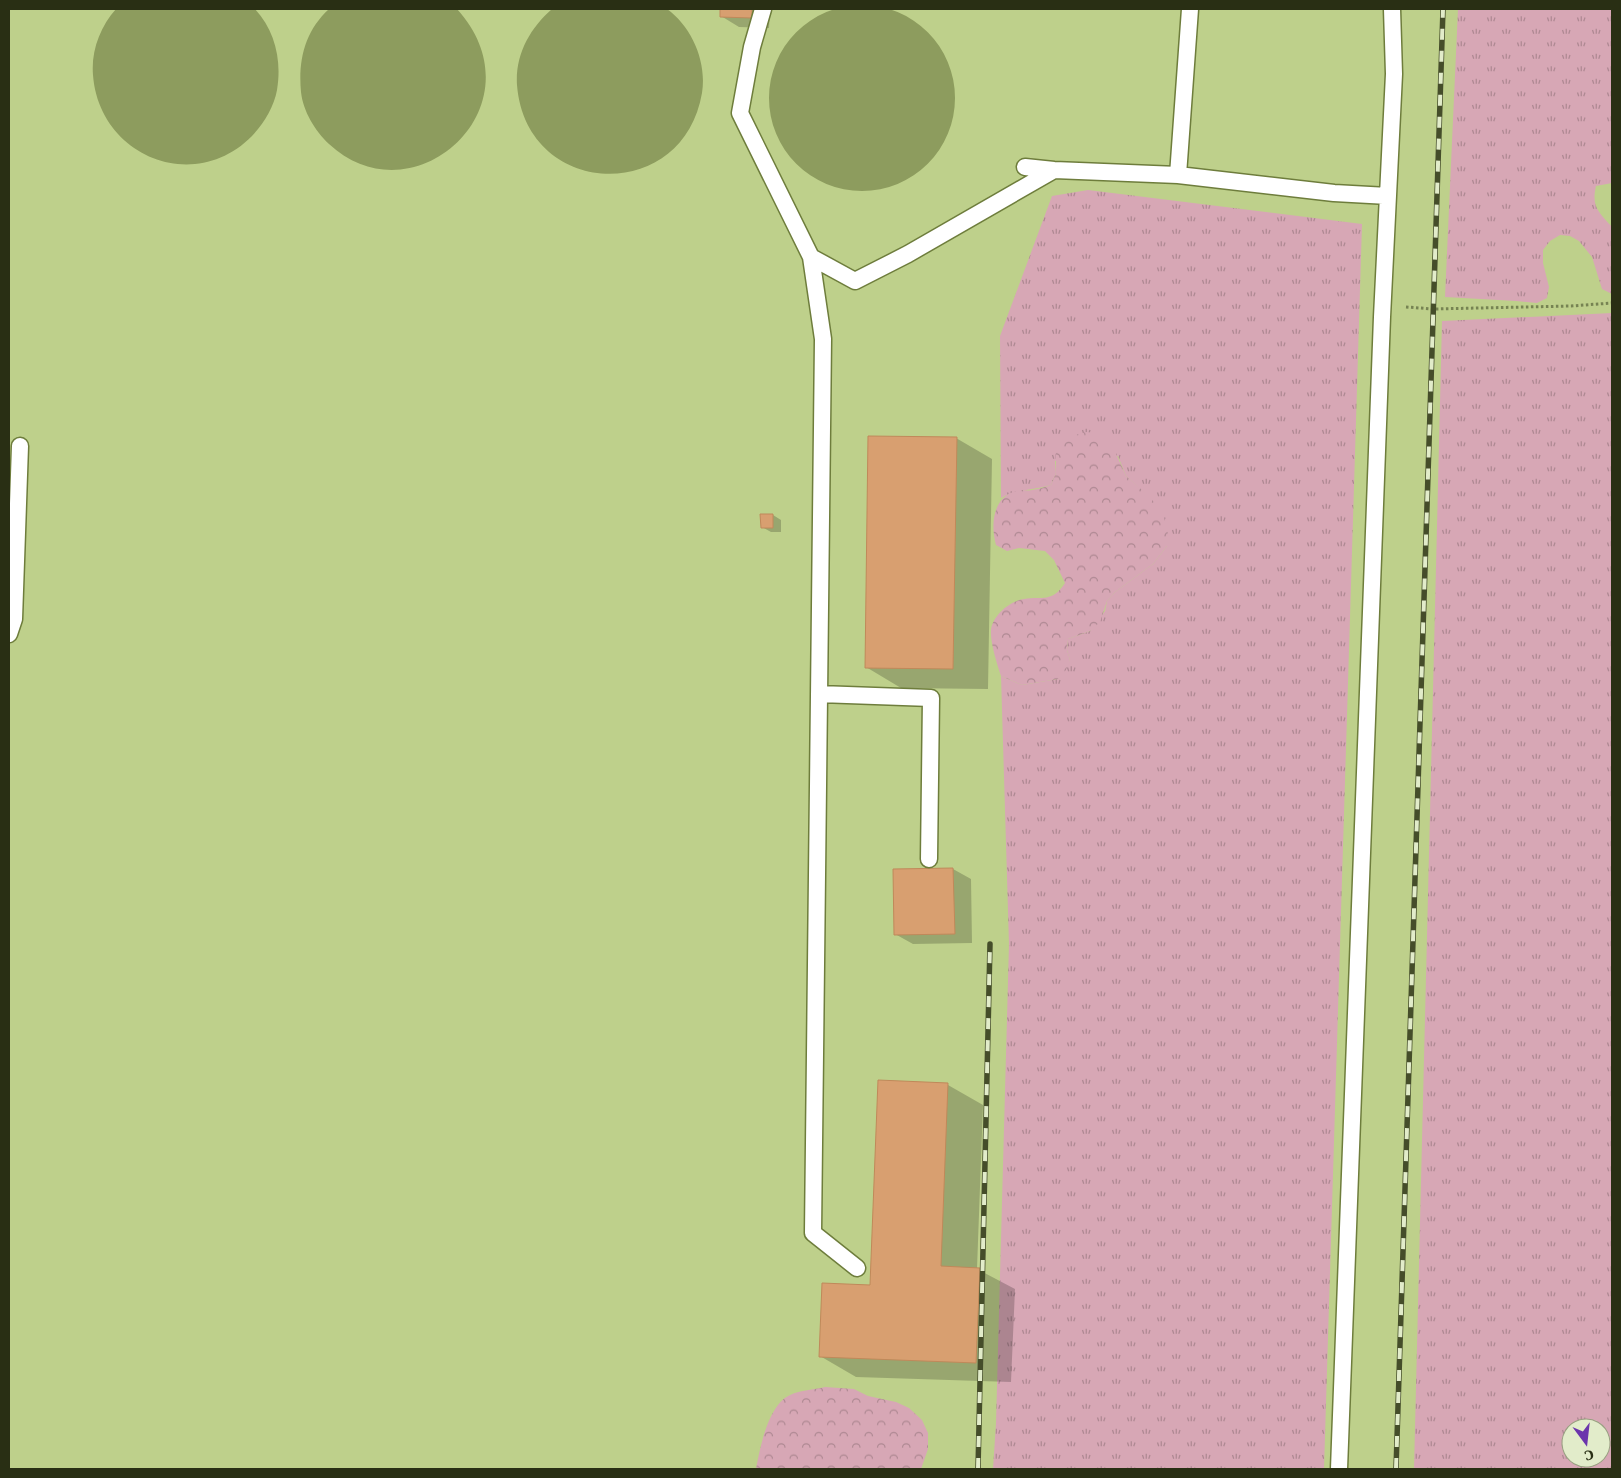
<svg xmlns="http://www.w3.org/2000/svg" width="1621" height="1478" font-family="'Source Serif 4',serif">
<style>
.grass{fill:url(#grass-tufts);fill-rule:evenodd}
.forest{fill:url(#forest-crowns)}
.water{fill:#8d9c5e}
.shadow{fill:#0003}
.building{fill:#d89f70;stroke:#c0895a}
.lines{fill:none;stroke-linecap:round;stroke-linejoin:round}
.lane-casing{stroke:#6e7d3c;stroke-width:19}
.path{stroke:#768352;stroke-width:3;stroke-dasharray:2.5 2.5;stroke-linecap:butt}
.lane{stroke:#fff;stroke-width:16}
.rail-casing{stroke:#454d2a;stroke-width:5.5}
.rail{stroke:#e2ecca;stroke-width:4;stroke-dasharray:11;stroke-linecap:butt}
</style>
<defs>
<pattern id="grass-tufts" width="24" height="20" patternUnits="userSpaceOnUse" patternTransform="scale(1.25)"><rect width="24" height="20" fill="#d7a7b5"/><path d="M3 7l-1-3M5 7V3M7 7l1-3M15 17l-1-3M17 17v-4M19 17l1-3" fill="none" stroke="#ae8892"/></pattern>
<pattern id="forest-crowns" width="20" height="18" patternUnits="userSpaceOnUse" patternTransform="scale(1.25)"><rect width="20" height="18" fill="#d7a7b5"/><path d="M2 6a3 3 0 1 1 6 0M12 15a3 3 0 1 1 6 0" fill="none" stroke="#ae8892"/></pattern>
</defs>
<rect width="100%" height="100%" fill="#bed08b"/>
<path class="grass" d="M 1458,9 L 1612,9 L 1612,183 L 1596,186 C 1591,207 1599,212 1612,227 L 1612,294 L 1602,289 L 1592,257 L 1579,241 L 1570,236 L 1560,235 L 1550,241 L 1543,250 L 1543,263 L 1549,287 L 1547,298 L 1537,303 L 1516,301 L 1445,297 Z
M 1088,190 L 1362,224 L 1324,1469 L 993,1469 L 996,1423 L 1009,944 L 1001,676 L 1022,685 L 1058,679 L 1070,660 L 1067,650 L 1068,639 L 1090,631 L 1105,611 L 1107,601 L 1115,592 L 1153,564 L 1167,546 L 1149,497 L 1126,476 L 1118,456 L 1055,461 L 1056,473 L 1051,485 C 1034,490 1017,489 1001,498 L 1000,336 L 1052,196 Z
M 1612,313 L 1612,1469 L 1414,1469 L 1442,321 ZM 1571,1428 L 1601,1428 L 1601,1458 L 1571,1458 Z"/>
<path class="forest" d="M 1086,432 L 1096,433 L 1105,438 L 1113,447 L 1126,476 L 1149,496 L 1163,513 L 1168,534 L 1167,546 L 1153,564 L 1115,592 L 1107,601 L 1100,622 L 1090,631 L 1068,639 L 1067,650 L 1070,660 L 1066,670 L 1058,679 L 1022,685 L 1001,676 C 997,664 990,642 991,630 C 993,615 1010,601 1024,599 C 1043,596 1052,603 1065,583 L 1054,560 L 1045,551 L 1019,548 L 1007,551 L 996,545 C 990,523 993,494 1021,490 C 1025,490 1029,491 1032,490 C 1039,489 1045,487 1051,485 L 1056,473 L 1056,448 L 1064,438 Z
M 825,1387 L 854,1389 L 868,1396 L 896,1402 L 909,1408 L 922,1420 L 928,1433 L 928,1449 L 921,1469 L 756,1469 C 760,1448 768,1405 790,1395 C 801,1390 813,1390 825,1387 Z"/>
<path class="water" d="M769 98a93 93 0 1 1 186 0a93 93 0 1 1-186 0Z
M 116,9 L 255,9 C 275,31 282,60 277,90 C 274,107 264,123 252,136 C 194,195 99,156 93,75 C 91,51 100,27 116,9 Z
M 329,9 L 457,9 C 544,105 414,223 329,144 C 315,131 303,111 301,92 C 298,60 305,31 329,9 Z
M 552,9 L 667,9 C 692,27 707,62 702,93 C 683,205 526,199 517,85 C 515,55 530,28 552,9 Z"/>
<path class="shadow" d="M 722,9 L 770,9 L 769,28 L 739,27 L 721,16 Z
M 956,438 L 992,459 L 988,689 L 901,688 L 866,667 Z
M 773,515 L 781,520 L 781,532 L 771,532 L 762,527 Z
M 953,869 L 971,879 L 972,943 L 913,944 L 895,934 Z
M 948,1085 L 983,1105 L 977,1269 L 1015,1289 L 1011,1382 L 856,1377 L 820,1356 L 871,1286 Z"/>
<path class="building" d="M 720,9 L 752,9 L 752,18 L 720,17 Z
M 868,436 L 957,437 L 953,669 L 865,668 Z
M 760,514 L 773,514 L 773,528 L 761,528 Z
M 953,868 L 955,934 L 894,935 L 893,869 Z
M 878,1080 L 948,1083 L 941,1266 L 980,1268 L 976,1363 L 819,1357 L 822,1283 L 870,1285 Z"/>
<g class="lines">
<defs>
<path id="lane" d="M 763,9 L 752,47 L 740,113 L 811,257 L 855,281 L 908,254 L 1054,170
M 1025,167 L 1054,170 L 1178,175 L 1334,193 L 1388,196
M 1178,175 L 1190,9
M 811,257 L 823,339 L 813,1233 L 857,1268
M 9,634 L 14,619 L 20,446
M 819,694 L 931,698 L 929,859
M 1339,1469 L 1382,317 L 1394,74 L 1392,9"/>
</defs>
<use href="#lane" class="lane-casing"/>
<path class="path" d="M 1406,307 L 1433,309 L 1571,306 L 1612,303"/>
<use href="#lane" class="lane"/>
<defs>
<path id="rail" d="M 978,1469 L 990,944
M 1396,1469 L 1443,9"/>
</defs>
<use href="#rail" class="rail-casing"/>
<use href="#rail" class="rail"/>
</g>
<rect width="1621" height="1478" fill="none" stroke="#292f14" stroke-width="20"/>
<g transform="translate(1586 1443) rotate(165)"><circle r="24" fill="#e2ecca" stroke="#98a081"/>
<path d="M0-4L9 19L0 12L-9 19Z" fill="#6b35ac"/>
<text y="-8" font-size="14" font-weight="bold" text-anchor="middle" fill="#292f14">С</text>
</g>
</svg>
